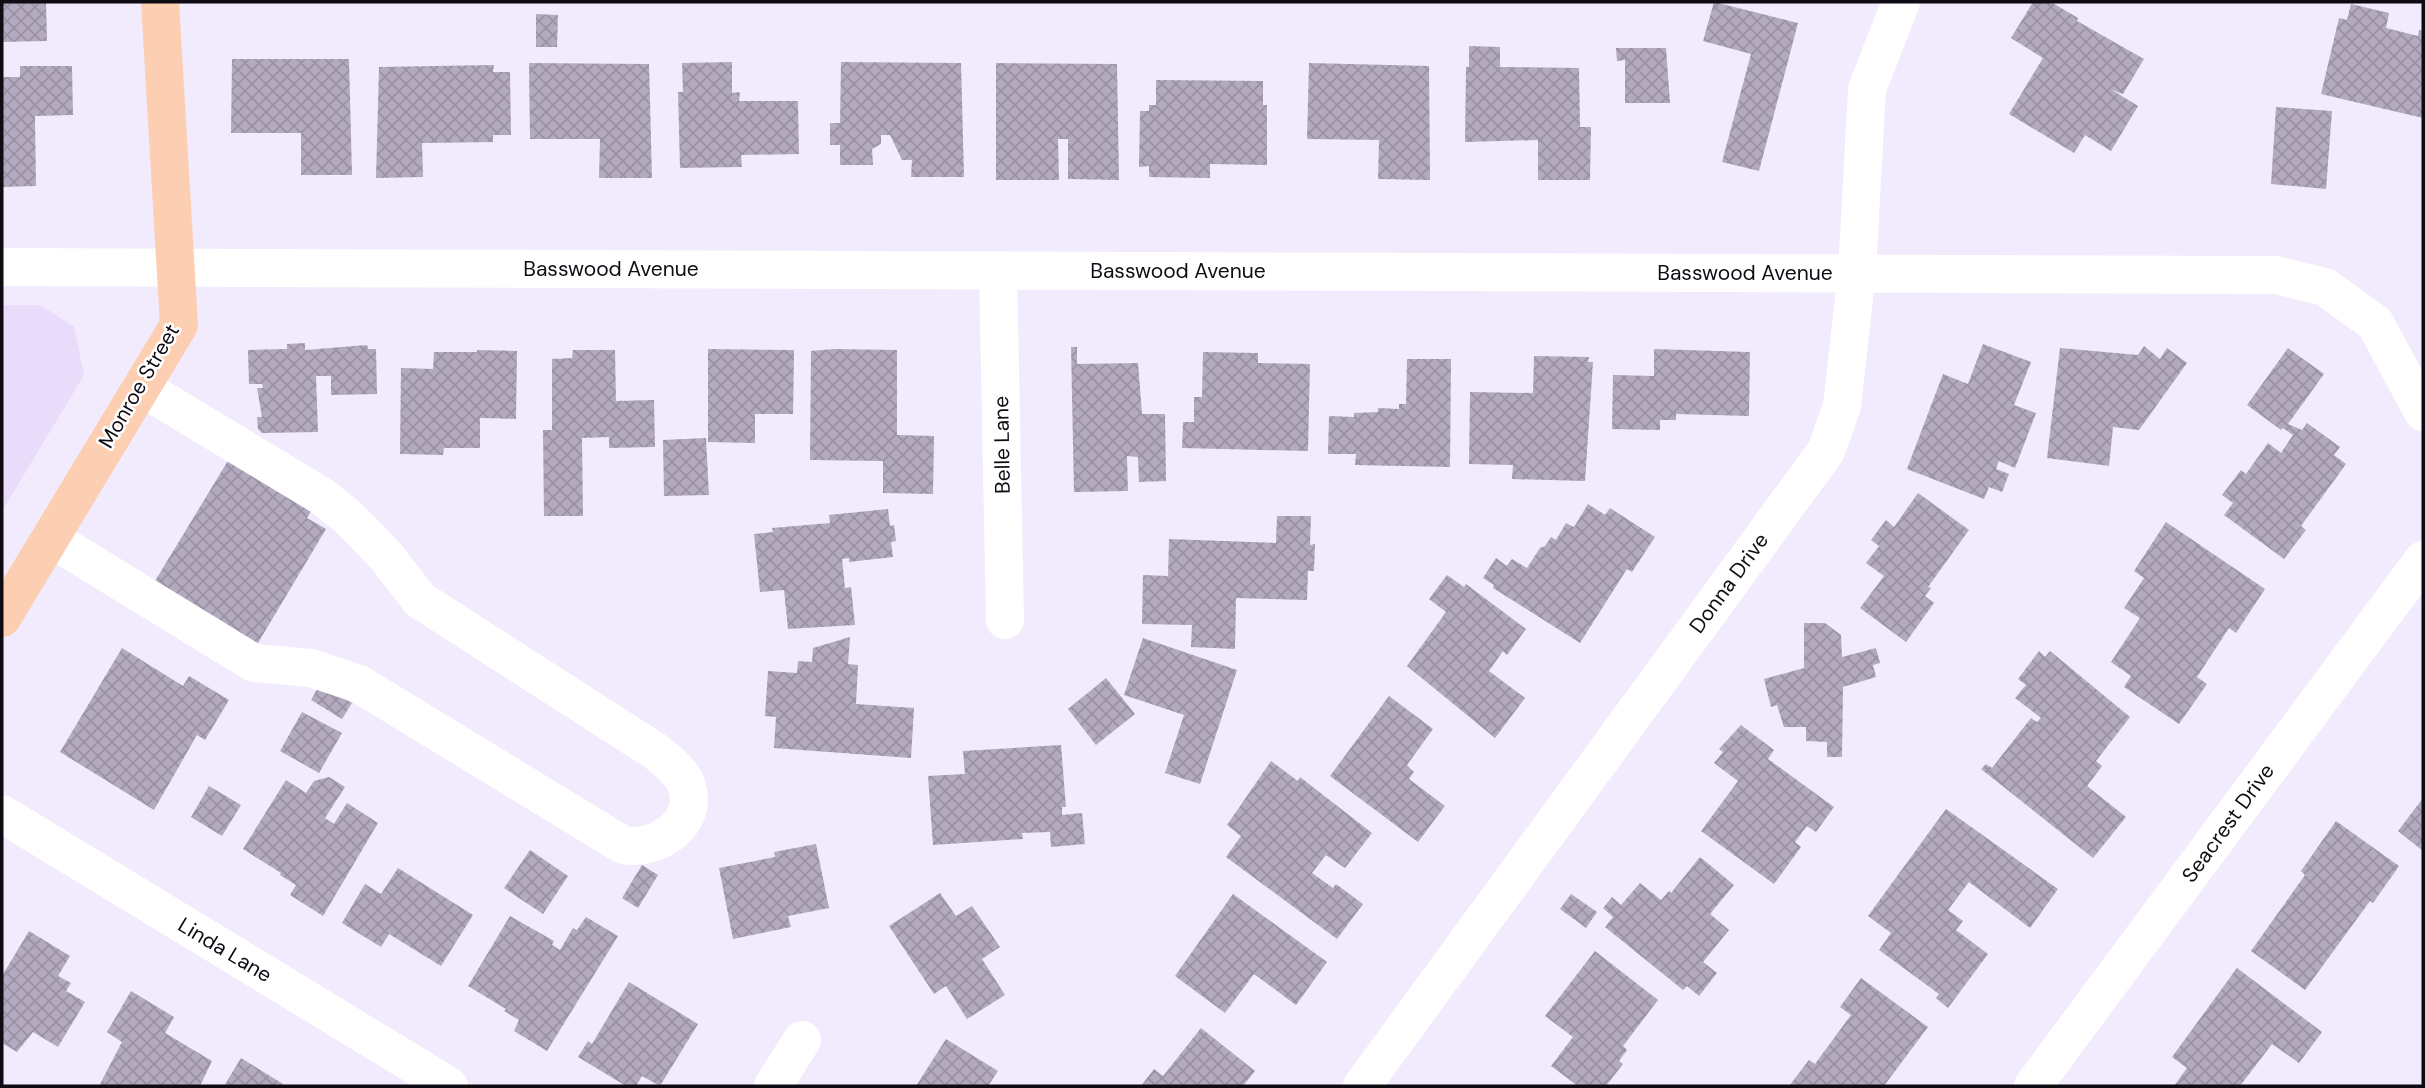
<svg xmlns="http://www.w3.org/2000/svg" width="2425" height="1088" font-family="'DM Sans',sans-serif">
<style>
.built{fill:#e9dbfa}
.building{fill:url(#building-cross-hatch)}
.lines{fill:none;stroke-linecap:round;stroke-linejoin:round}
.minor{stroke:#fff;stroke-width:38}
.major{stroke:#fdcfb2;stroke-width:38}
.labels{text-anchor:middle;stroke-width:5;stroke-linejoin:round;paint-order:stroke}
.street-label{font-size:21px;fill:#0f0b13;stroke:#fff}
</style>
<defs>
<pattern id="building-cross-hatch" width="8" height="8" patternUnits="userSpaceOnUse" patternTransform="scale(1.75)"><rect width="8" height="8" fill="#b4aac0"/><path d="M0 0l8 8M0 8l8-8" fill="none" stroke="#9a91a4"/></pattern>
</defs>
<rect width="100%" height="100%" fill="#f2eafd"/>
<path class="built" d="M 2,305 L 40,305 L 74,327 L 84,375 L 2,511 Z"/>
<path class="building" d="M 2,2 L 46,2 L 47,41 L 2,42 Z
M 1714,2 L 1798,23 L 1759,171 L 1722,162 L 1751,54 L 1703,41 Z
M 2033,2 L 2051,2 L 2078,18 L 2077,21 L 2144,59 L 2123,94 L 2112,90 L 2138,106 L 2111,151 L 2085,135 L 2074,153 L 2009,114 L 2043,58 L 2011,38 Z
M 2351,4 L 2389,13 L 2386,28 L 2418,36 L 2419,30 L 2423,31 L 2423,118 L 2321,94 L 2339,18 L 2347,20 Z
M 536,14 L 558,15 L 557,47 L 536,47 Z
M 1469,46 L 1500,47 L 1500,67 L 1579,68 L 1580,127 L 1591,127 L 1590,180 L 1538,180 L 1538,140 L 1465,142 L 1466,67 L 1469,67 Z
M 1616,48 L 1666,48 L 1670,103 L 1625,103 L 1625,60 L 1617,61 Z
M 232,59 L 349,59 L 352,175 L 301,175 L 301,133 L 231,133 Z
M 732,62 L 732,93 L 740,92 L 739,101 L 798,101 L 799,154 L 741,155 L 742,167 L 680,168 L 678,92 L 683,92 L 682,63 Z
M 841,62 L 961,63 L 964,177 L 911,177 L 912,160 L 902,160 L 890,135 L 881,135 L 881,144 L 872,149 L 873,165 L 840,165 L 840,145 L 830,145 L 830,123 L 840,123 Z
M 529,63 L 649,64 L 652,178 L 599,178 L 600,139 L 530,139 Z
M 996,63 L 1117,64 L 1119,180 L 1068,179 L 1068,139 L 1058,139 L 1059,180 L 996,180 Z
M 1309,63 L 1429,66 L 1430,180 L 1378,179 L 1379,140 L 1307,139 Z
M 494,65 L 493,72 L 510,72 L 511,135 L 493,135 L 493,142 L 422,143 L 423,177 L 376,178 L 379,67 Z
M 20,66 L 72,66 L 73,115 L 35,116 L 36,186 L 2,187 L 2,77 L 20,77 Z
M 1156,80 L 1263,81 L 1263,105 L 1267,105 L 1267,165 L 1210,164 L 1210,178 L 1149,177 L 1149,166 L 1139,167 L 1140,111 L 1149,111 L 1149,105 L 1156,105 Z
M 2276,107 L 2332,111 L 2326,189 L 2271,184 Z
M 305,343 L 305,350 L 367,345 L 368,349 L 376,349 L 377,394 L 331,395 L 331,376 L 316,376 L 318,432 L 262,433 L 258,429 L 257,417 L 262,417 L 257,388 L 263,388 L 262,384 L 249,384 L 248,350 L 287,349 L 287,344 Z
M 1983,344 L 2031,362 L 2014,405 L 2036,413 L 2015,468 L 1999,461 L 1996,469 L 2009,474 L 2002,492 L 1989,487 L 1984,499 L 1907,469 L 1943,374 L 1968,384 Z
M 2144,346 L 2160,359 L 2167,348 L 2187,363 L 2139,430 L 2113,427 L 2109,466 L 2047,458 L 2060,348 L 2138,355 Z
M 1071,347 L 1077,347 L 1077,364 L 1138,363 L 1142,414 L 1165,414 L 1166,481 L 1139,482 L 1138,457 L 1127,456 L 1128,491 L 1074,492 Z
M 2288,348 L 2324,374 L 2288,424 L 2302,430 L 2307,423 L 2340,447 L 2334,455 L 2346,464 L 2301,526 L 2306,530 L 2284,559 L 2224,515 L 2233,503 L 2222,495 L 2241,470 L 2246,474 L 2268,443 L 2281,453 L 2293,435 L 2283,428 L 2281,430 L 2247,405 Z
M 708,349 L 794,350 L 793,414 L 755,414 L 755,443 L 708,442 Z
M 834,349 L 897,350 L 897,435 L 934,436 L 933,494 L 883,493 L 883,461 L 810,460 L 811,351 Z
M 1654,349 L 1750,352 L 1749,416 L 1676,414 L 1676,420 L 1660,420 L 1660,430 L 1612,429 L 1613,375 L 1654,376 Z
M 477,350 L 517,351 L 516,419 L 480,418 L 480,448 L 444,448 L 443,455 L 400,454 L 401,368 L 433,369 L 434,352 L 477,352 Z
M 573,350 L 615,350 L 616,401 L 654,400 L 655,447 L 609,448 L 609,437 L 582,438 L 583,516 L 544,516 L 543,430 L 552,430 L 552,359 L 572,358 Z
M 1203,352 L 1258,353 L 1258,363 L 1310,364 L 1308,451 L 1182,448 L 1183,422 L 1194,422 L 1194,397 L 1202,397 Z
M 1534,356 L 1589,357 L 1588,362 L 1593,362 L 1585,481 L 1512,479 L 1513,465 L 1469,464 L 1470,392 L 1533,393 Z
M 1407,359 L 1451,359 L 1450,467 L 1355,465 L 1356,454 L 1328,454 L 1329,416 L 1354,417 L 1354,413 L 1378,412 L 1378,408 L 1399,409 L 1399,404 L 1406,404 Z
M 706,438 L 709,495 L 664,496 L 663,440 Z
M 229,459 L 316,503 L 307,518 L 326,529 L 255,648 L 152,586 Z
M 1918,493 L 1969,530 L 1928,587 L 1931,588 L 1925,596 L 1934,603 L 1906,642 L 1860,608 L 1884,576 L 1866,563 L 1879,546 L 1871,540 L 1886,520 L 1894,527 Z
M 1588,504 L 1605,515 L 1610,508 L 1655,537 L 1632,572 L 1627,569 L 1580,643 L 1493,588 L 1494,585 L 1483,578 L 1496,558 L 1507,566 L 1512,559 L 1527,568 L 1540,548 L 1545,546 L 1551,537 L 1556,540 L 1566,523 L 1574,527 Z
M 888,509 L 890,526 L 894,525 L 896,541 L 891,542 L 893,557 L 849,562 L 849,558 L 842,559 L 845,588 L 851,587 L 855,625 L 788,629 L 784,590 L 760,592 L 754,534 L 773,532 L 772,528 L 830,523 L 829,515 Z
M 1277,516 L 1311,516 L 1310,545 L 1315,544 L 1314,571 L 1308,571 L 1307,600 L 1236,598 L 1235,649 L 1191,647 L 1192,625 L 1142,624 L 1143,575 L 1168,576 L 1169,539 L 1276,543 Z
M 2166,522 L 2265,589 L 2236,633 L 2229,628 L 2197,677 L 2207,684 L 2179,724 L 2124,687 L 2131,676 L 2111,662 L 2140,618 L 2124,608 L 2144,578 L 2134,571 Z
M 1447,575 L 1464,587 L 1466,584 L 1526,629 L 1507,655 L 1503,651 L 1489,671 L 1525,698 L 1495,738 L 1407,666 L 1446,612 L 1429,599 Z
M 1804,623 L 1825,623 L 1841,635 L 1842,657 L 1876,648 L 1880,663 L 1873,665 L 1876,677 L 1843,687 L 1842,757 L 1827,757 L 1827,742 L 1806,741 L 1806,727 L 1784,727 L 1777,705 L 1771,707 L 1764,679 L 1804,668 Z
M 850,637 L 848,664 L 858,665 L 856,704 L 914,708 L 911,758 L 774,748 L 776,717 L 765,716 L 768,671 L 797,673 L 798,661 L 812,662 L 813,648 Z
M 1143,638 L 1237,670 L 1200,784 L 1165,773 L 1184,715 L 1124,695 Z
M 122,648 L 183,686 L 189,676 L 229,700 L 205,740 L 197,735 L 154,810 L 60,752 Z
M 2039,651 L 2045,657 L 2050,651 L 2130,717 L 2096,761 L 2102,766 L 2087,786 L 2126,817 L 2093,858 L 1981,769 L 1986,764 L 1992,768 L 2031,718 L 2037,722 L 2041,718 L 2015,698 L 2026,685 L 2018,679 Z
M 1106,678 L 1135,714 L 1096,745 L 1068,709 Z
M 320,684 L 352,703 L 342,719 L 311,700 Z
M 1389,696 L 1433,729 L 1407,765 L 1414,772 L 1409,779 L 1445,806 L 1418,842 L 1330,776 Z
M 302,712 L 342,733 L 319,773 L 280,751 Z
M 1741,725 L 1774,750 L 1768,759 L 1834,807 L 1816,832 L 1807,826 L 1795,842 L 1801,847 L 1774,884 L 1701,831 L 1738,781 L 1714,763 L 1723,752 L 1719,749 Z
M 1061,745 L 1066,807 L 1062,807 L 1062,815 L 1082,813 L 1085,844 L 1051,847 L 1050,832 L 1022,833 L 1023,839 L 933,845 L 928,776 L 965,774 L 963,751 Z
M 1271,761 L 1298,781 L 1300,777 L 1372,833 L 1345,868 L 1326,855 L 1312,873 L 1333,888 L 1336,884 L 1363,904 L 1337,939 L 1226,857 L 1241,836 L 1227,825 Z
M 329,777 L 345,787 L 325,818 L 334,824 L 347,803 L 378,823 L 323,916 L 290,895 L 296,885 L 280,875 L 281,873 L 243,849 L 286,780 L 306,793 L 314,781 Z
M 209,786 L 241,805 L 222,836 L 191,817 Z
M 2423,798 L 2423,851 L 2398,831 Z
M 1946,809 L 2058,889 L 2030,928 L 1969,882 L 1948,910 L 1963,921 L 1956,930 L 1988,954 L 1948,1008 L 1936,998 L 1939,994 L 1879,950 L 1891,933 L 1868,916 Z
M 2336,821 L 2399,866 L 2373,903 L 2370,901 L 2305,990 L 2251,951 L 2305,875 L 2301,871 Z
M 816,844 L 829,908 L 788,916 L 791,927 L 733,939 L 719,868 L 775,857 L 774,852 Z
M 530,850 L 568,876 L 543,914 L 504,888 Z
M 1700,857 L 1734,885 L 1710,914 L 1729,930 L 1703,962 L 1717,973 L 1699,996 L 1687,986 L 1683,990 L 1605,927 L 1613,917 L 1603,908 L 1612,897 L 1621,905 L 1640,883 L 1661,900 L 1669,891 L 1671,893 Z
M 642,865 L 658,875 L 638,908 L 622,898 Z
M 398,868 L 473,915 L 441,966 L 389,934 L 381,947 L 342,923 L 365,884 L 381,894 Z
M 940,893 L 956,916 L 972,906 L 1000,947 L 982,959 L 1005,995 L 967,1019 L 946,986 L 934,994 L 889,926 Z
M 1233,894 L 1327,962 L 1296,1005 L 1254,974 L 1225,1013 L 1175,976 Z
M 1571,894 L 1597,912 L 1586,928 L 1560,909 Z
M 510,916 L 554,941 L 552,945 L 560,950 L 573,928 L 577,930 L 586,917 L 618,936 L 547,1051 L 514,1031 L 519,1020 L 504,1011 L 506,1009 L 468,986 Z
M 29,931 L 70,956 L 58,976 L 71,983 L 66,991 L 85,1002 L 58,1047 L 33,1032 L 17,1052 L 2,1043 L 2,976 Z
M 1595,951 L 1658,1000 L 1623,1046 L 1627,1050 L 1619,1061 L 1623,1064 L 1606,1086 L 1578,1086 L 1551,1066 L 1573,1037 L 1545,1016 Z
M 2237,968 L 2322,1032 L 2299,1063 L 2272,1044 L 2240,1086 L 2174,1086 L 2187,1068 L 2172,1057 Z
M 1861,978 L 1928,1027 L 1884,1086 L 1789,1086 L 1809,1060 L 1815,1064 L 1851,1015 L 1840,1007 Z
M 629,982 L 698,1024 L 660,1086 L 642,1076 L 636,1086 L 626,1086 L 578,1057 L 588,1041 L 592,1044 Z
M 131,991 L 174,1017 L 165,1033 L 212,1061 L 200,1086 L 99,1086 L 122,1042 L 107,1032 Z
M 1201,1028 L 1255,1071 L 1243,1086 L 1141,1086 L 1154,1069 L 1163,1076 Z
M 946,1039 L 998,1071 L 988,1086 L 916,1086 Z
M 241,1058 L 283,1084 L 281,1086 L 224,1086 Z"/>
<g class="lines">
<path class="minor" d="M 2,267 L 2276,275 L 2325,287 L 2375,323 L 2423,412
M 998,270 L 1005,620
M 50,538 L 254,663 L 311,668 L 359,684 L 623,845 C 656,851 698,825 687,787 C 683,772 667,761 655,751 L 420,600 L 385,555 L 349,518 L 323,497 L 141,387
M 2,814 L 449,1086
M 773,1086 L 802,1040
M 1362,1086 L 1826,451 L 1842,406 L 1857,273 L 1867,89 L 1901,2
M 2033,1086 L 2423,560"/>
<path class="major" d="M 2,618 L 179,325 L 160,2"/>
</g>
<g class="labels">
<g class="street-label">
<text x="611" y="276">Basswood Avenue</text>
<text x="1178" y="278">Basswood Avenue</text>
<text x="1745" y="280">Basswood Avenue</text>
<text transform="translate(139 386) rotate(-60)" y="7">Monroe Street</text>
<text transform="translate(1002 445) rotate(-91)" y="7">Belle Lane</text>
<text transform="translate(1729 583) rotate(-54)" y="7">Donna Drive</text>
<text transform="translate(2228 823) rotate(-54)" y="7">Seacrest Drive</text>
<text transform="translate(225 950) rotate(31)" y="7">Linda Lane</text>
</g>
</g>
<rect width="2425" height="1088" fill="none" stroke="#0f0b13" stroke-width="7"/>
</svg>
